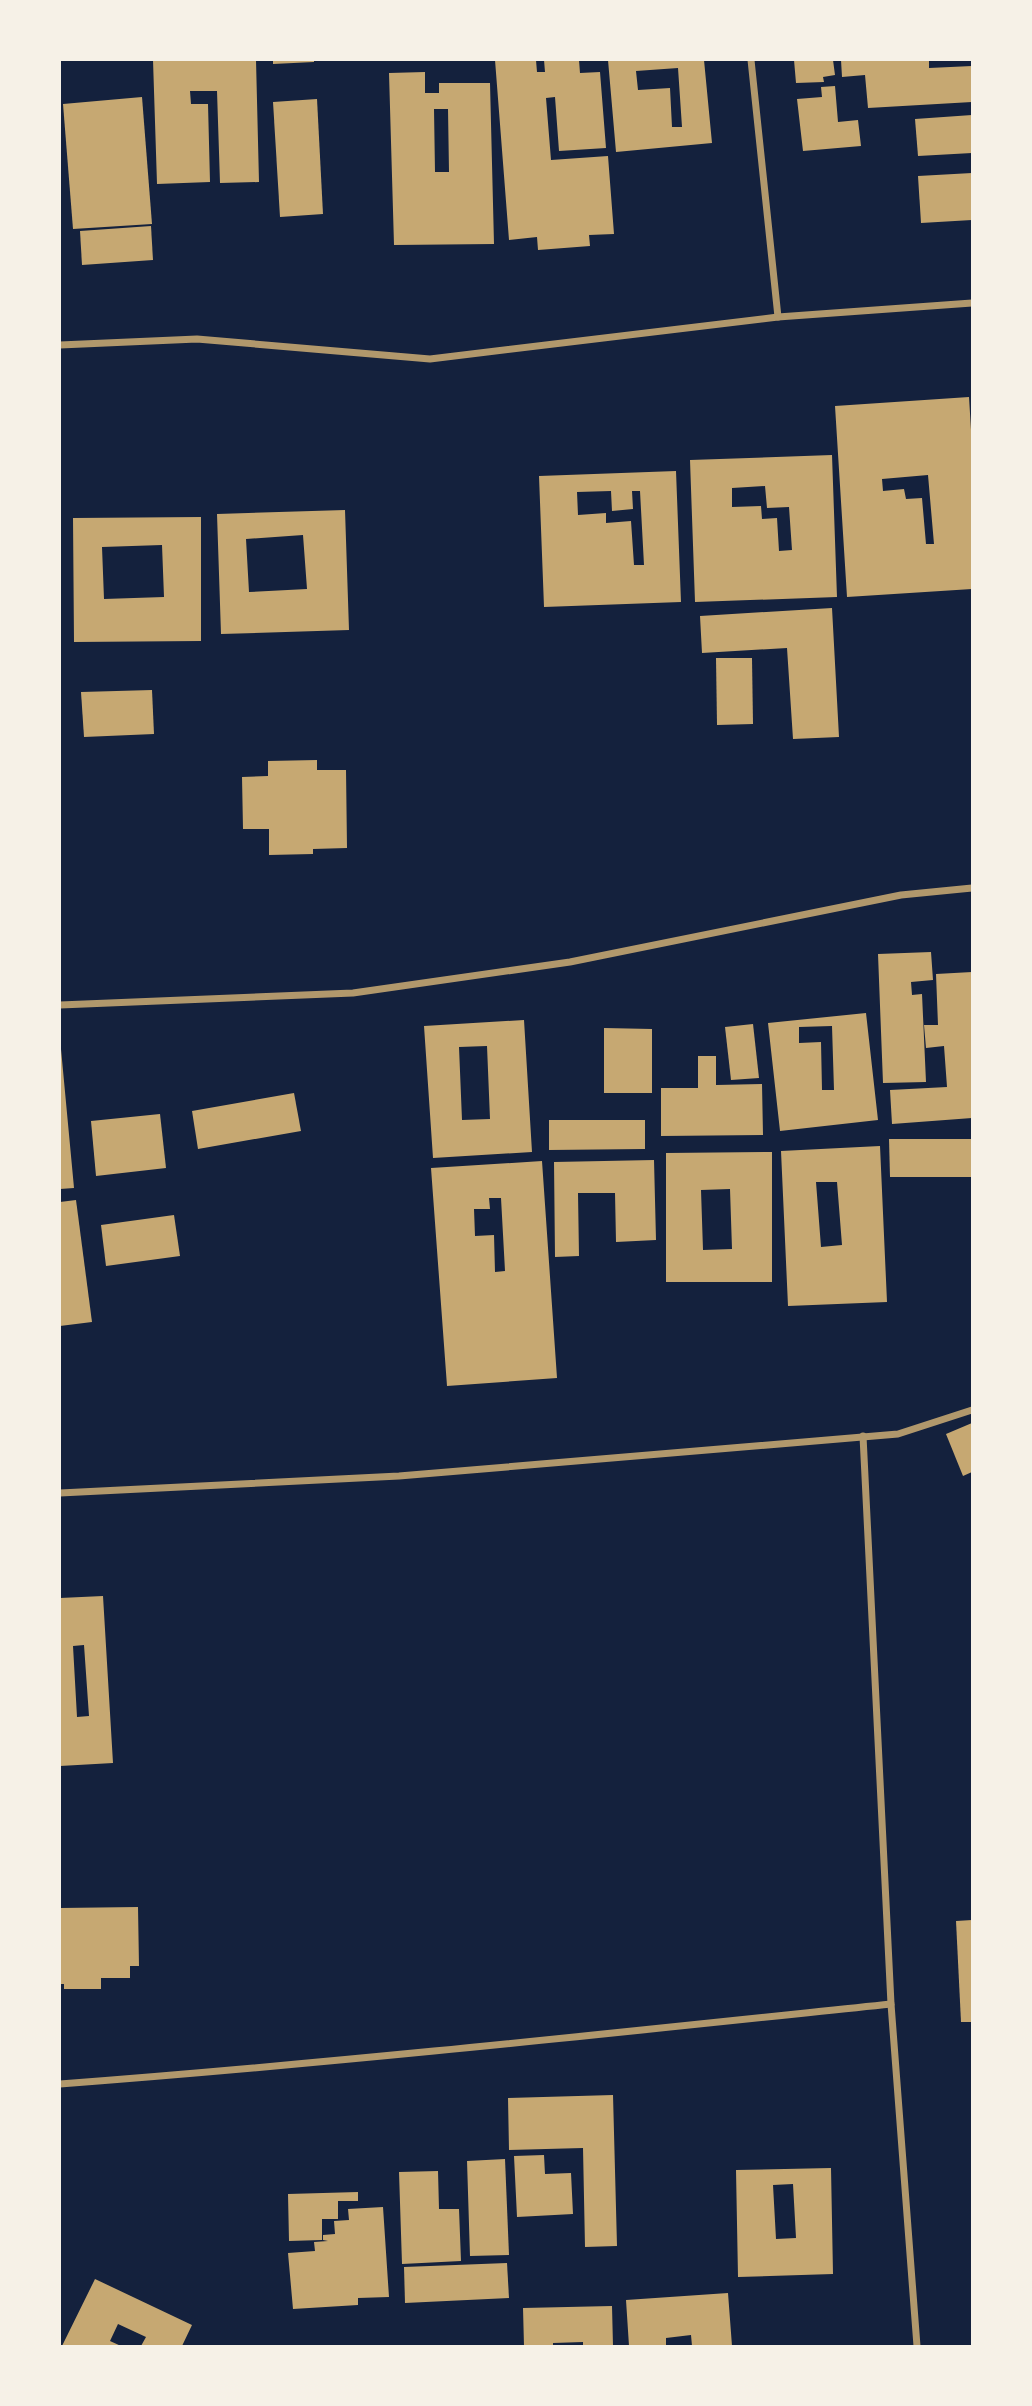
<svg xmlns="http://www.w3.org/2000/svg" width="1032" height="2406" viewBox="0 0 1032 2406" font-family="Commissioner,sans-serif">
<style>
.building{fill:#c6a872;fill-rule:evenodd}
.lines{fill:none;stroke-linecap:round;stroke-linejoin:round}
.minor{stroke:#b1986c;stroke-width:7}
</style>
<rect width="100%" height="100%" fill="#14213d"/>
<g class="building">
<polygon points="153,60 256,60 259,182 220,183 217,91 190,91 191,104 208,104 210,182 157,184"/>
<polygon points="273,60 314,60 314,62 273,64"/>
<polygon points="495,60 536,60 537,72 545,72 544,60 579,60 580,73 600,72 606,148 559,151 555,97 546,98 551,160 608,156 614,234 589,235 590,246 538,250 537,237 509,240"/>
<path d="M608,60H704L712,143L616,152ZM678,68L682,127H672L670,88L638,90L636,71Z"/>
<polygon points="794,60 833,60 835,75 823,77 824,82 796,83"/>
<polygon points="841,60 929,60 929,68 972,66 972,102 868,108 865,75 842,77"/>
<path d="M425,72V93H439V83H490L494,244L394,245L389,73ZM434,109H448L449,172H435Z"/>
<polygon points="835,86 838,122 858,120 861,146 803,151 797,99 822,97 821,87"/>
<polygon points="142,97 152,224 73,229 63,104"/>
<polygon points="317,99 323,214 280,217 273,102"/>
<polygon points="972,115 972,153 918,156 915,119"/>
<polygon points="972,173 972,220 921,223 918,176"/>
<polygon points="151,226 153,260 82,265 80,231"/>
<path d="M969,397L972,446V589L847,597L835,406ZM928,475L934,544H926L922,498L906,499L904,489L883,491L882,479Z"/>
<path d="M832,455L837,597L695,602L690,460ZM765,486L767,508L789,507L792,550L779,551L777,518L762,519L761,506L732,507V488Z"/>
<path d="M676,471L681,602L544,607L539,476ZM611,491L612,511L633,509L632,491H640L644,565H634L631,521L606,523V513L578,515L577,492Z"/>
<path d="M345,510L349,630L221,634L217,514ZM303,535L307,589L249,592L246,539Z"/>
<path d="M201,517V641L74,642L73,518ZM162,545L164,597L104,599L102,547Z"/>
<polygon points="832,608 839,737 793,739 787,648 702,653 700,616"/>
<polygon points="716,658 752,658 753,724 717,725"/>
<polygon points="152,690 154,734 84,737 81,692"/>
<polygon points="317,760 317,770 346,770 347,848 313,849 313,854 269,855 269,829 243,829 242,777 268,776 268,761"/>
<polygon points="931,952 933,980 911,982 912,995 922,994 926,1082 883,1083 878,954"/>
<polygon points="972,972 972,1118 892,1124 890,1090 947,1087 944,1046 926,1048 924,1025 938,1025 936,974"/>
<path d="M866,1013L878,1120L780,1131L768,1023ZM832,1026L834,1090H822L821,1042L799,1043V1027Z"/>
<path d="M524,1020L532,1152L433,1158L424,1026ZM487,1046L490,1119L462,1120L459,1047Z"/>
<polygon points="753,1024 759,1078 731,1080 725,1027"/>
<polygon points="604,1028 652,1029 652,1093 604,1093"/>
<polygon points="60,1049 61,1049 74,1188 60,1189"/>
<polygon points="698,1056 716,1056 716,1085 762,1084 763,1135 661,1136 661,1088 698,1088"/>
<polygon points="294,1093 301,1131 198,1149 192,1111"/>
<polygon points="160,1114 166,1168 96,1176 91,1121"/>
<polygon points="549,1120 645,1120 645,1149 549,1150"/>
<polygon points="889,1139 972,1139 972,1177 890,1177"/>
<path d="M880,1146L887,1302L788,1306L781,1151ZM816,1182H837L842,1245L821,1247Z"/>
<path d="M772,1152V1282H666V1153ZM730,1189L732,1249L703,1250L701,1190Z"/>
<polygon points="654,1160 656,1240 616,1242 615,1193 578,1193 579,1256 555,1257 554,1162"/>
<path d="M542,1161L557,1378L447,1386L431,1168ZM489,1198H501L505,1271L495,1272L494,1235L475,1236L474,1209H490Z"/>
<polygon points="76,1200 92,1322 60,1326 60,1202"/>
<polygon points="174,1215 180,1256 106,1266 101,1225"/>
<polygon points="972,1423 972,1472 963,1476 946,1434"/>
<path d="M103,1596L113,1763L60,1766V1644H61L60,1598ZM84,1645L89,1716L77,1717L73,1646Z"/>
<polygon points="138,1907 139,1966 130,1966 130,1978 101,1978 101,1989 64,1989 64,1984 60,1984 60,1908"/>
<polygon points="972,1920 972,2022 961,2022 956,1921"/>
<polygon points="613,2095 617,2246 585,2247 583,2148 509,2150 508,2098"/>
<polygon points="544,2155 545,2174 571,2173 573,2214 517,2217 514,2156"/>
<polygon points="505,2159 509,2255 470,2256 467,2161"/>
<path d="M831,2168L833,2274L738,2277L736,2170ZM793,2184L796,2238L776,2239L773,2185Z"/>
<polygon points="438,2171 439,2209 459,2209 461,2261 402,2264 399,2172"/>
<polygon points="358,2192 358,2201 338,2201 338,2219 322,2219 322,2240 289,2241 288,2194"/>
<polygon points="383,2207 389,2297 358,2298 358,2305 293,2309 288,2253 315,2251 314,2242 328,2241 323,2240 323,2235 335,2234 334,2221 349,2220 348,2209"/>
<polygon points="507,2263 509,2298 405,2303 404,2267"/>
<polygon points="95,2279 192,2325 182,2346 141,2346 146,2337 118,2324 110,2341 121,2346 62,2346"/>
<polygon points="728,2293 732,2346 692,2346 691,2335 666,2338 666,2346 629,2346 626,2300"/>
<polygon points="612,2306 613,2346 583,2346 583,2342 553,2343 553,2346 524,2346 523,2308"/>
</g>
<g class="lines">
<g class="minor">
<polyline points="751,60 778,317"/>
<polyline points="60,345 197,339 430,359 778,317 972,303"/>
<polyline points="60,1005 353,993 570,962 901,895 972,888"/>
<polyline points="863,1436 891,2004 917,2346"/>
<polyline points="60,1493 399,1476 898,1434 972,1410"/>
<path d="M60,2084C337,2063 614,2033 891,2004"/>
</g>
</g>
<rect width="1032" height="2406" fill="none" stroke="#f6f1e7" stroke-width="122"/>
</svg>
